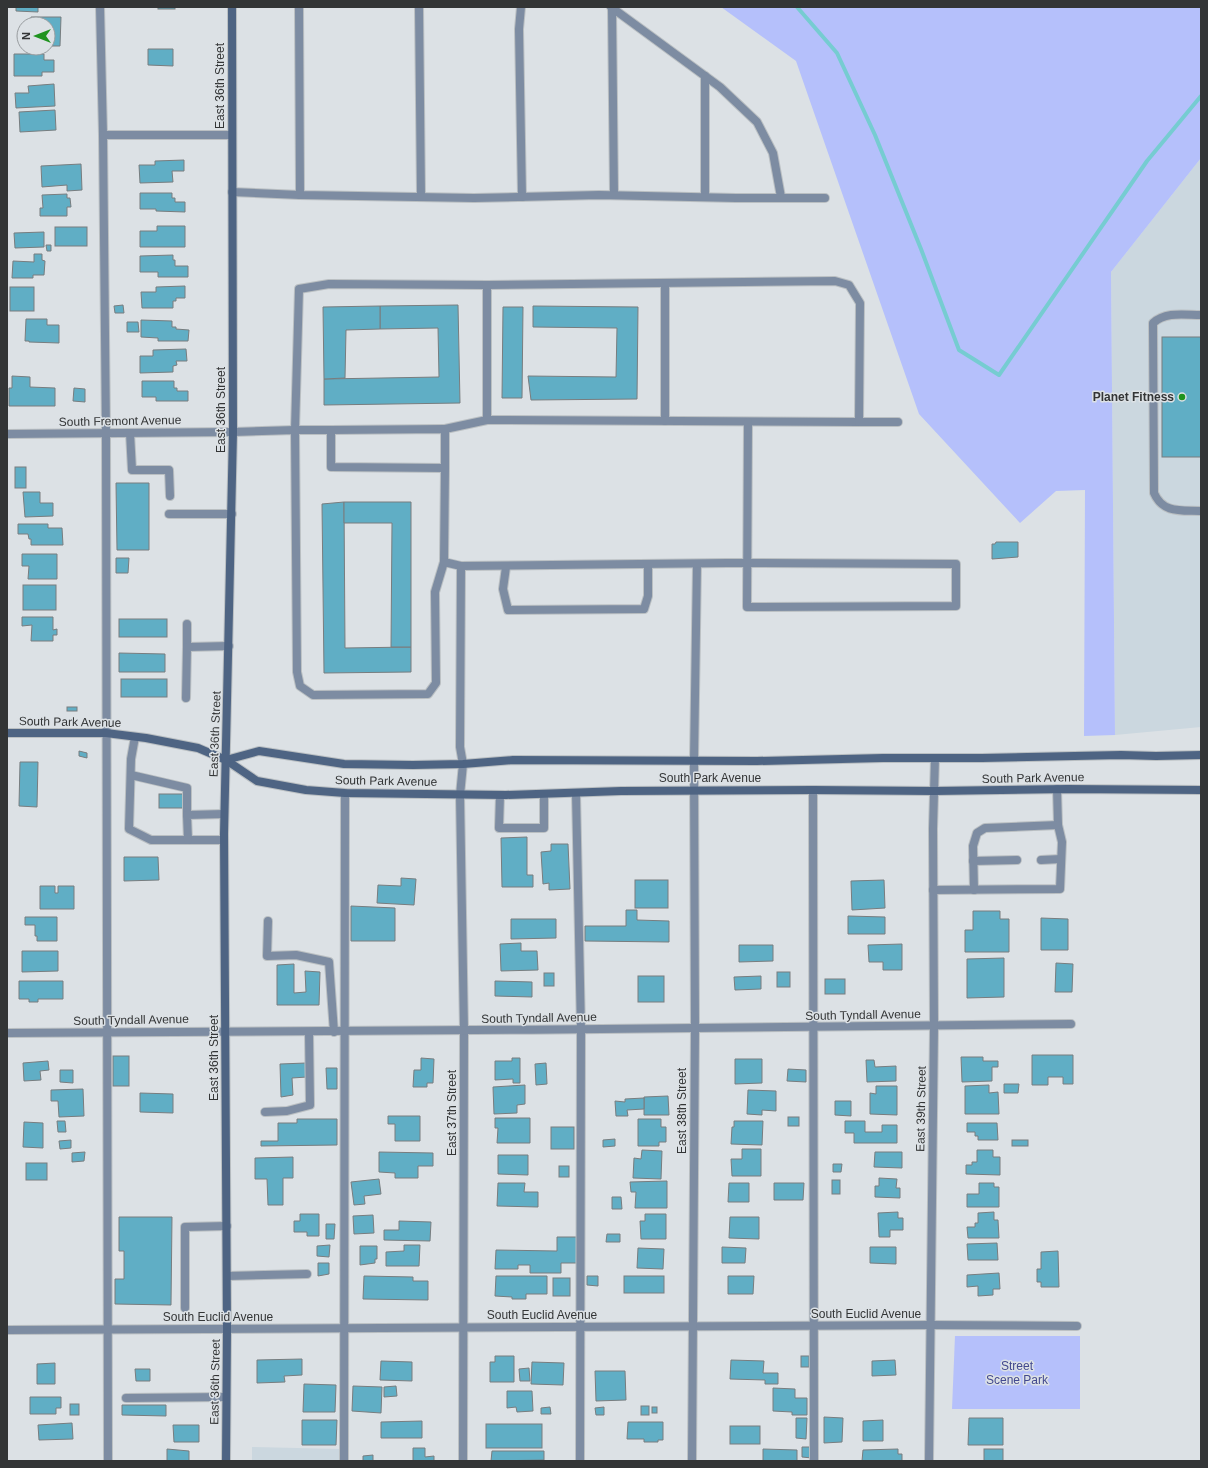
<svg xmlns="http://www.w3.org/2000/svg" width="1208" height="1468" viewBox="0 0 1208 1468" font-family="Arial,sans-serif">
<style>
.built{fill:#cbd7df}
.green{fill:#b5c0fb}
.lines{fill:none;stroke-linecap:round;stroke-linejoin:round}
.stream{stroke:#76ccd1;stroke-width:4}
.building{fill:#60aec5;stroke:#787d7f}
.service-casing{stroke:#babfc2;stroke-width:10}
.minor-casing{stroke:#babfc2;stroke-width:10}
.secondary-casing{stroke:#babfc2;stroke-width:10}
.service{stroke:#7d8ca2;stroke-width:8}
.minor{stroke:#7d8ca2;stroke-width:8}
.secondary{stroke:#4e6483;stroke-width:8}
.poi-dot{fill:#1f931f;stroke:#dce1e5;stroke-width:1.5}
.labels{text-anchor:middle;stroke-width:3;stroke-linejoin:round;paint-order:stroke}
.street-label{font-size:12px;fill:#333536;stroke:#dce1e5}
.poi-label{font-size:12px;font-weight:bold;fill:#333536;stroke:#dce1e5;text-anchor:end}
.park-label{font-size:12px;fill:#42498f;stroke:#dce1e5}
</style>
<rect width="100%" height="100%" fill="#dce1e5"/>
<g class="built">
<polygon points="1201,158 1201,727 1115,735 1111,272"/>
<polygon points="252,1447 340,1449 339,1461 252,1461"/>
</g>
<g class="green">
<polygon points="721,7 1201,7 1201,158 1111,272 1115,735 1084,736 1085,490 1056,491 1020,523 919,414 796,61"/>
<polygon points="955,1336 1080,1336 1080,1409 952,1409"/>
</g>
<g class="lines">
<polyline class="stream" points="797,7 837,53 875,135 921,249 959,350 999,375 1147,161 1201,96"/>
</g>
<g class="building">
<polygon points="16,7 38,7 38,12 16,11"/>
<rect x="158" y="7" width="17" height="2"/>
<polygon points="31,17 61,17 60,46 48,46 48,24 31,24"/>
<rect x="22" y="27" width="2" height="19"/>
<polygon points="148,49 173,49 173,66 148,65"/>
<polygon points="14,54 44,54 44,60 54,60 54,72 42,72 42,76 14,76"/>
<polygon points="54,84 55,106 16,108 15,93 29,93 28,86"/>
<polygon points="55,110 56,130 20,132 19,112"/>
<polygon points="184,160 184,171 172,171 173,182 140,183 139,165 155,165 155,161"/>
<polygon points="81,164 82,190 67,191 67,185 42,187 41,166"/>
<polygon points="140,193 172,193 172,198 175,198 175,202 185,202 185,212 156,211 156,209 140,209"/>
<polygon points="67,194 67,198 70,198 71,207 67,207 67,216 40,216 40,208 43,208 42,195"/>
<polygon points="157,226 185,226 185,247 140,247 140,231 157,231"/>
<rect x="55" y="227" width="32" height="19"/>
<polygon points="44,232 44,247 15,248 14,233"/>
<polygon points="46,245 51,245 51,251 47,251"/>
<polygon points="34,254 42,254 42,260 45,261 44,275 33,275 33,278 12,278 13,261 34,262"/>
<polygon points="173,255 173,260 175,260 175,266 188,266 188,277 158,277 158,272 140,272 140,256"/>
<polygon points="185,286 185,298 176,298 176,301 173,301 173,308 142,308 141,292 156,292 156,287"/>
<rect x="10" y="287" width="24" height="24"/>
<polygon points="123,305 124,313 115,313 114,306"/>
<polygon points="458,305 460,403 324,405 324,379 439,377 438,328 380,329 380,306"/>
<polygon points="380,306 380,329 346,330 345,378 324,379 323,307"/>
<polygon points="533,306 638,307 637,399 531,400 528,376 616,377 617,328 533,327"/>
<polygon points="503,307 523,307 522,398 502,398"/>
<polygon points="26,319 47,319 47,325 59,325 59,343 29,342 29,341 25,341"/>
<polygon points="141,320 172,321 172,327 176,327 176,329 189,330 188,341 158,341 158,338 141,337"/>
<polygon points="127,322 138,322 139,332 127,332"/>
<rect x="1162" y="337" width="39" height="120"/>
<polygon points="186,349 187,361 176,361 177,365 173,366 173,372 140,373 140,356 153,356 153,350"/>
<polygon points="12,376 30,377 30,387 55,388 55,406 9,406 9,388 12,388"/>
<polygon points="142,381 174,381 174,388 177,388 177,391 188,391 188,401 156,401 156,397 142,397"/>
<polygon points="74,388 85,389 85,402 73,401"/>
<rect x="15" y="467" width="11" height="21"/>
<polygon points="116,483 149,483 149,550 117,550"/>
<polygon points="23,492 40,492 40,503 53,503 53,516 25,517"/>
<polygon points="344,502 345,648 411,647 411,672 324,673 322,504"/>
<polygon points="344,502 411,502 411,647 391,647 392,523 344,523"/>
<polygon points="18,524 48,524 48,528 62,528 63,545 31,545 31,539 29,539 28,534 18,534"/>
<polygon points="996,542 1018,542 1018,557 992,559 992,544 995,544"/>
<polygon points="22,554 57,554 57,579 28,579 29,566 22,566"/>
<polygon points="116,558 129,558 128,573 116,573"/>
<rect x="23" y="585" width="33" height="25"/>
<polygon points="22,617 53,617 53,630 57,629 57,635 53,635 53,641 31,641 32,625 22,626"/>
<rect x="119" y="619" width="48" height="18"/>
<polygon points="119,653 165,654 165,672 119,672"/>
<rect x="121" y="679" width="46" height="18"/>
<rect x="67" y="707" width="10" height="4"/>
<polygon points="79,751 87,753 87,758 79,756"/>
<polygon points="20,762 38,762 37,807 19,806"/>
<rect x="159" y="794" width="25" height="14"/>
<polygon points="527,837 527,875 533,875 533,887 502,887 501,838"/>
<polygon points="551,844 568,844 570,889 549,890 549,883 543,884 541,852 551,851"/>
<polygon points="124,857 158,857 159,880 124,881"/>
<polygon points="401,878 416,879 414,905 377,903 378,885 401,886"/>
<rect x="635" y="880" width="33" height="28"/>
<polygon points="884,880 885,908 852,910 851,881"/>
<polygon points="40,886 55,886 55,893 58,893 58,886 74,886 74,909 40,909"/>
<polygon points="351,906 395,908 395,941 351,941"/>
<polygon points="626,910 637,910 637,920 669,921 669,942 585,941 585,926 626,926"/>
<polygon points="973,911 1000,911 1000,919 1009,919 1009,952 965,952 965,930 973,930"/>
<polygon points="848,916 885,917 885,934 848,934"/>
<polygon points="25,917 57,917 57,941 37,941 37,936 35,936 35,925 25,925"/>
<polygon points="1041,918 1068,919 1068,950 1041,950"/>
<polygon points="511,919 556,919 556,938 511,939"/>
<polygon points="521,943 521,951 537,951 538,970 501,971 500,944"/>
<polygon points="902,944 902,970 883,970 883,962 869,962 868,945"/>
<polygon points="739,945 773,945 773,961 739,962"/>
<polygon points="22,951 58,951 58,971 22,972"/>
<polygon points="1004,958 1004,997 967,998 967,959"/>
<polygon points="1056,963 1073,964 1072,992 1055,992"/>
<polygon points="294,964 294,993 306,992 305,971 320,972 319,1005 277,1005 277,965"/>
<rect x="777" y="972" width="13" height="15"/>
<rect x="544" y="973" width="10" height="13"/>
<rect x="638" y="976" width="26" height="26"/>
<polygon points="761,976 761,989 735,990 734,977"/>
<rect x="825" y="979" width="20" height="15"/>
<polygon points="19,981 63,981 63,999 38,999 38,1002 29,1002 29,999 19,999"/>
<polygon points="495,981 532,982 532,997 495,996"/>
<polygon points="1032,1055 1073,1055 1073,1084 1063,1084 1063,1077 1048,1077 1048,1085 1032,1085"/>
<rect x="113" y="1056" width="16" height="30"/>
<polygon points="961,1057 983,1057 983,1061 998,1061 998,1067 992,1067 992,1081 962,1082"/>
<polygon points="421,1058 434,1059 433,1083 427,1083 427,1087 413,1087 414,1070 421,1070"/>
<polygon points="512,1058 520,1058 520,1083 513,1083 513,1079 495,1080 495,1061 512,1061"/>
<polygon points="735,1059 762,1059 762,1083 735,1084"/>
<polygon points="866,1060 874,1060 875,1067 896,1066 896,1081 867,1082"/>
<polygon points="48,1061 49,1070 40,1071 41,1080 24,1081 23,1063"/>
<polygon points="306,1063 307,1077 292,1078 293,1095 281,1097 280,1064"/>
<polygon points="546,1063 547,1084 536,1085 535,1064"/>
<polygon points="326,1068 337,1068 337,1089 327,1089"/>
<polygon points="788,1069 806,1070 806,1082 787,1081"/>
<polygon points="60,1070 73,1070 73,1083 60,1082"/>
<polygon points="1004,1084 1019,1084 1018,1093 1004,1093"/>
<polygon points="525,1085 525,1104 517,1105 517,1113 494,1114 493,1087"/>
<polygon points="989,1085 989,1093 998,1092 999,1114 965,1114 965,1086"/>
<polygon points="876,1086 897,1086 897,1115 870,1114 870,1093 876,1094"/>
<polygon points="83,1089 84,1116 59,1117 58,1101 51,1101 51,1090"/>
<polygon points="748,1090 776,1091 776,1111 762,1110 762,1115 747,1114"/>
<polygon points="140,1093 173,1094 173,1113 140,1112"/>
<polygon points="668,1096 669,1115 644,1115 644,1097"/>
<polygon points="644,1098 644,1109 627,1110 628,1116 616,1116 615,1101 625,1102 625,1099"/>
<polygon points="835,1101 851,1101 851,1116 835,1115"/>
<polygon points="388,1116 420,1116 420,1141 395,1141 395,1124 388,1124"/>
<rect x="788" y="1117" width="11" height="9"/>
<polygon points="495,1118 530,1118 530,1143 497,1143 498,1128 495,1128"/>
<polygon points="297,1119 337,1119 337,1145 261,1146 261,1141 278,1141 278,1123 297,1123"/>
<polygon points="638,1119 661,1119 661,1127 666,1127 666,1142 659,1142 659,1146 638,1146"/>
<polygon points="57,1121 65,1121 66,1132 58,1132"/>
<polygon points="734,1121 763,1121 762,1145 731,1144 732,1127 734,1127"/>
<polygon points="845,1121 865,1121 865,1132 882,1132 882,1125 897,1125 897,1143 854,1143 854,1133 845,1133"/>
<polygon points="24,1122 43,1123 43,1148 23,1147"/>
<polygon points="967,1123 997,1123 998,1140 978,1140 978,1136 975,1136 975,1132 967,1132"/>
<rect x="551" y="1127" width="23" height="22"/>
<polygon points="615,1139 615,1146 603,1147 603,1140"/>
<polygon points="71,1140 71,1148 60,1149 59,1141"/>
<rect x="1012" y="1140" width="16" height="6"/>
<polygon points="742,1149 761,1149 761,1176 732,1176 731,1159 742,1159"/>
<polygon points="642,1150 662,1151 661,1179 633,1178 634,1158 641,1159"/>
<polygon points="977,1150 993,1150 993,1157 1000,1157 1000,1175 966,1174 966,1165 972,1165 972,1162 977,1162"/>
<polygon points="85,1152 84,1161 72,1162 72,1153"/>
<polygon points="379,1152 433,1153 433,1166 418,1166 418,1178 395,1178 395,1173 379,1172"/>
<polygon points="875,1152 902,1152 902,1168 874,1167"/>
<polygon points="498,1155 528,1155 528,1175 498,1174"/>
<polygon points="293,1157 293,1178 283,1178 283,1205 268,1205 267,1179 255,1179 255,1158"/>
<rect x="26" y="1163" width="21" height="17"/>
<polygon points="833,1164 842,1164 841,1172 833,1172"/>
<rect x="559" y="1166" width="10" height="11"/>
<polygon points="879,1178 897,1179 896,1188 900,1188 900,1198 875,1197 875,1186 879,1186"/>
<polygon points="379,1179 381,1194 364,1196 365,1204 354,1205 351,1182"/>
<rect x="832" y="1180" width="8" height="14"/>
<polygon points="667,1181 667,1208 635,1208 636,1192 631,1192 630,1182"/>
<polygon points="498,1183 525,1183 524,1192 538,1192 538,1207 497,1206"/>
<polygon points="729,1183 749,1183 749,1202 728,1202"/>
<polygon points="774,1183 804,1183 803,1200 774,1200"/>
<polygon points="979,1183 994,1183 994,1187 999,1187 999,1207 967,1207 967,1194 979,1194"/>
<polygon points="612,1197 621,1197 622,1209 612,1209"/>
<polygon points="898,1212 898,1218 903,1218 903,1230 890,1230 890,1237 879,1237 878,1213"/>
<polygon points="994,1212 994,1220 998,1220 999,1238 968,1238 967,1227 975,1227 975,1223 978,1223 978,1213"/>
<polygon points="300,1214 319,1214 319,1236 307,1236 307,1232 294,1232 294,1221 300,1221"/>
<polygon points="645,1214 666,1214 666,1239 641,1239 640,1221 645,1221"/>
<polygon points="373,1215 374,1233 354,1234 353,1216"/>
<polygon points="119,1217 172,1217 171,1305 115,1304 115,1279 124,1279 124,1251 119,1251"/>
<polygon points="730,1217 759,1217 759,1239 729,1238"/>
<polygon points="399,1221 431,1222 430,1241 384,1240 384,1230 399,1230"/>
<polygon points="326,1224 335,1224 334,1239 326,1239"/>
<polygon points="607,1234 620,1234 620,1242 606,1242"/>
<polygon points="557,1237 578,1237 577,1263 561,1263 561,1273 530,1273 530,1265 518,1265 518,1269 495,1269 496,1250 557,1251"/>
<polygon points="997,1243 998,1260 968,1260 967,1244"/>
<polygon points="330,1245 329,1257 317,1256 317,1246"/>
<polygon points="404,1245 420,1245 419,1266 386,1266 386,1252 404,1251"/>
<polygon points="360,1246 377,1246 377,1259 375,1259 375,1263 360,1265"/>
<polygon points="722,1247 746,1248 745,1263 722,1263"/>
<polygon points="870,1247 896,1247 896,1264 870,1263"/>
<polygon points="638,1248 664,1249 663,1269 637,1268"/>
<polygon points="1058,1251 1059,1287 1041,1287 1041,1282 1037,1282 1037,1269 1041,1269 1041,1252"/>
<polygon points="318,1263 329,1263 329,1274 318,1276"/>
<polygon points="999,1273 1000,1289 993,1289 993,1295 978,1296 978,1286 967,1287 967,1275"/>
<polygon points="364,1276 413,1277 413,1281 428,1281 428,1300 363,1299"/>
<polygon points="496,1276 547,1276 547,1294 526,1294 526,1299 512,1299 512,1297 495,1296"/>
<polygon points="587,1276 598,1276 598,1286 587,1285"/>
<rect x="624" y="1276" width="40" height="17"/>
<polygon points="728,1276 754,1276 753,1294 728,1294"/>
<rect x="553" y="1278" width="17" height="18"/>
<polygon points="495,1356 514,1356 514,1382 490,1382 490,1362 495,1362"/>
<rect x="801" y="1356" width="8" height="11"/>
<polygon points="302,1359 302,1375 284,1376 285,1382 257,1383 257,1360"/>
<polygon points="731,1360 764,1361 763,1373 778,1373 778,1384 765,1384 765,1380 730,1379"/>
<polygon points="895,1360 896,1375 872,1376 872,1361"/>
<polygon points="381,1361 412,1362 412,1381 380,1380"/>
<polygon points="532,1362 564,1363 563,1385 531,1384"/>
<polygon points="55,1363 55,1384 37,1384 37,1364"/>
<polygon points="529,1368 530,1381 520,1381 519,1369"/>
<polygon points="135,1369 150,1369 150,1381 136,1381"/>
<polygon points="595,1371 625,1371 626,1400 596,1401"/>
<polygon points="304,1384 336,1385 335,1412 303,1412"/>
<polygon points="353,1386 382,1387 381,1413 352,1411"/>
<polygon points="396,1386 397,1396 384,1397 384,1387"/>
<polygon points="773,1388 795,1389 795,1398 807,1398 807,1415 792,1415 792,1412 773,1411"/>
<polygon points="507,1391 532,1391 533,1411 517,1412 516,1407 507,1408"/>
<polygon points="30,1397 61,1397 61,1408 56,1408 56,1414 30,1414"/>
<rect x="70" y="1404" width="9" height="11"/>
<polygon points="122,1405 166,1405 166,1416 122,1415"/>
<rect x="641" y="1406" width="8" height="9"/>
<polygon points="550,1407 551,1414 541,1414 541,1408"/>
<polygon points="604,1407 604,1415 596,1415 595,1408"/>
<rect x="652" y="1407" width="5" height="6"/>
<polygon points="824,1417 843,1418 842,1442 824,1443"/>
<polygon points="796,1418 807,1418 806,1439 796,1438"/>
<polygon points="969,1418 1003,1418 1003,1445 968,1445"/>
<polygon points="302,1420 337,1420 336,1445 302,1445"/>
<polygon points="883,1420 883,1441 863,1441 863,1421"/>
<polygon points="422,1421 422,1438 381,1438 381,1422"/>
<polygon points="628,1422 663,1422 663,1440 658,1440 658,1442 644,1442 644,1439 627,1439"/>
<polygon points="72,1423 73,1439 39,1440 38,1425"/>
<rect x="486" y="1424" width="56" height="24"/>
<polygon points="173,1425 199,1425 199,1442 174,1442"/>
<rect x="730" y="1426" width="30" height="18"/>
<polygon points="802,1447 812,1447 812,1458 802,1457"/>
<polygon points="413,1448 425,1448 425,1457 434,1456 434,1461 413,1461"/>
<polygon points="167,1449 189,1451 189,1461 167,1461"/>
<polygon points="763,1449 797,1450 797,1461 763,1461"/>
<polygon points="898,1449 898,1454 902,1454 902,1461 862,1461 863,1450"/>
<rect x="984" y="1449" width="19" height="12"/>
<polygon points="492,1451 544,1451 544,1460 491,1461"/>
<polygon points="373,1455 373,1461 363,1461 363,1456"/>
</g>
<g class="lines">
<g class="service-casing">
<g id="service">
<polyline points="100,7 103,135 106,433 108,1461"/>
<polyline points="299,7 300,195"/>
<polyline points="419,7 421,197"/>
<polyline points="521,7 519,29 522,197"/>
<polyline points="611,7 720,87 757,122 773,153 781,197"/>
<polyline points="612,8 614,195"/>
<polyline points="705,76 705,197"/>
<polyline points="232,192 300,195 474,198 599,195 736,198 825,198"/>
<polyline points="665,283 665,421"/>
<polyline points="487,285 487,420"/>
<path d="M1201,315C1185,315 1166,311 1153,323L1154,493C1163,514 1182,510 1201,511"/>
<polyline points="445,429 487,420 859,422"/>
<polyline points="331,430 295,430 299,289 329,284 487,285 835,281 849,285 860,303 859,422 898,422"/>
<polyline points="233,432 295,430 297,672 300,686 313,695 428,694 436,683 435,592 444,562 445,468 331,467 331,430 445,429 445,468"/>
<polyline points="130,433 132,470 169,470 170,496"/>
<polyline points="169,514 232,514"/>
<polyline points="444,562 461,566"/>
<polyline points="506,567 503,589 508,610 644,609 648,596 648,564"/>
<polyline points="187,624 187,647"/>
<polyline points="186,698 187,647 229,646"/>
<polyline points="135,737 131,759 129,829 151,840 224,840"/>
<polyline points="694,761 697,564"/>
<polyline points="463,764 460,747 461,566 727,563 748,563 956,564 956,606 747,607 748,422"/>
<polyline points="131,775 187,788 187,815"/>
<polyline points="813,790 814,1461"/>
<polyline points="576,793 581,1030 580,1461"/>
<polyline points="500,795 499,828 544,828 544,794"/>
<polyline points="188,840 187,815 224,814"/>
<polyline points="1041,860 1061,859"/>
<polyline points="973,861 1017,860"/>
<polyline points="933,890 1060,889 1062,842 1058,825 1057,789"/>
<polyline points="974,890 973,846 977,833 985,828 1058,825"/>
<polyline points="268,921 267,956 296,955 329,962 334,1032"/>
<polyline points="265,1112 287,1111 310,1105 309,1032"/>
<polyline points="227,1276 307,1274"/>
<polyline points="185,1308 185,1227 227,1226"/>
<polyline points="126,1398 226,1397"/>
<polyline points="344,1461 345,793"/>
</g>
</g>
<g class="minor-casing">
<g id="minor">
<polyline points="103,135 232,135"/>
<polyline points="7,434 233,432"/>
<polyline points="463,764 460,795 464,1031 463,1461"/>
<path d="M7,1033C362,1032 716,1028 1071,1024"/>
<polyline points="7,1330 930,1325 1077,1326"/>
<polyline points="692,1461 695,1029 694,761"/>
<polyline points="929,1461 934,1026 933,829 935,758"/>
</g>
</g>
<g class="secondary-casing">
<g id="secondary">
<polyline points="7,733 106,733 146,738 198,748 226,760 257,781 306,790 345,793 506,795 621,791 813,790 934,791 1067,789 1201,790"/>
<polyline points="226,760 259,751 344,764 413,765 463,764 513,760 757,761 883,758 982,758 1121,755 1156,756 1201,755"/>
<polyline points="226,1461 227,1330 224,834 233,432 232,7"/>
</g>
</g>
<use href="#service" class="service"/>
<use href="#minor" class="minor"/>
<use href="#secondary" class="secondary"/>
</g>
<circle class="poi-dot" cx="1182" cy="397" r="4"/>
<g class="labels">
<g class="street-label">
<text transform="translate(220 86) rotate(-90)" y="4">East 36th Street</text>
<text transform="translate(221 410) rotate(-90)" y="4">East 36th Street</text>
<text transform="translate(120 421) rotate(-1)" y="4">South Fremont Avenue</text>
<text transform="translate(70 722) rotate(1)" y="4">South Park Avenue</text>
<text transform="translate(215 734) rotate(-88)" y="4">East 36th Street</text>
<text x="710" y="782">South Park Avenue</text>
<text transform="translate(1033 778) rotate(-1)" y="4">South Park Avenue</text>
<text transform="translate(386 781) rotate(1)" y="4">South Park Avenue</text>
<text transform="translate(863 1015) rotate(-1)" y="4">South Tyndall Avenue</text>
<text transform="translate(539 1018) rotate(-1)" y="4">South Tyndall Avenue</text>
<text transform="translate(131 1020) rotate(-1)" y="4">South Tyndall Avenue</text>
<text transform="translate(214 1058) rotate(-90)" y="4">East 36th Street</text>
<text transform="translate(921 1109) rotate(-89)" y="4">East 39th Street</text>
<text transform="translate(682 1111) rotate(-90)" y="4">East 38th Street</text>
<text transform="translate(452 1113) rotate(-90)" y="4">East 37th Street</text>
<text x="866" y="1318">South Euclid Avenue</text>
<text x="542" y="1319">South Euclid Avenue</text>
<text x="218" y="1321">South Euclid Avenue</text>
<text transform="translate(215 1382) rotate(-89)" y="4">East 36th Street</text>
</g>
<g class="poi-label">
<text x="1174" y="401">Planet Fitness</text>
</g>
<g class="park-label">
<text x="1017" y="1370">Street<tspan x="1017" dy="14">Scene Park</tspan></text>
</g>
</g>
<rect width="1208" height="1468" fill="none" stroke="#333536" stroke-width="16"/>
<g transform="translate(36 36) rotate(270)"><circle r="19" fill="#dce1e5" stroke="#989c9f"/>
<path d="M0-3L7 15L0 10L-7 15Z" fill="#1f931f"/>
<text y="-6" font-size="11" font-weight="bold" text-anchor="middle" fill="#333536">N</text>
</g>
</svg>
